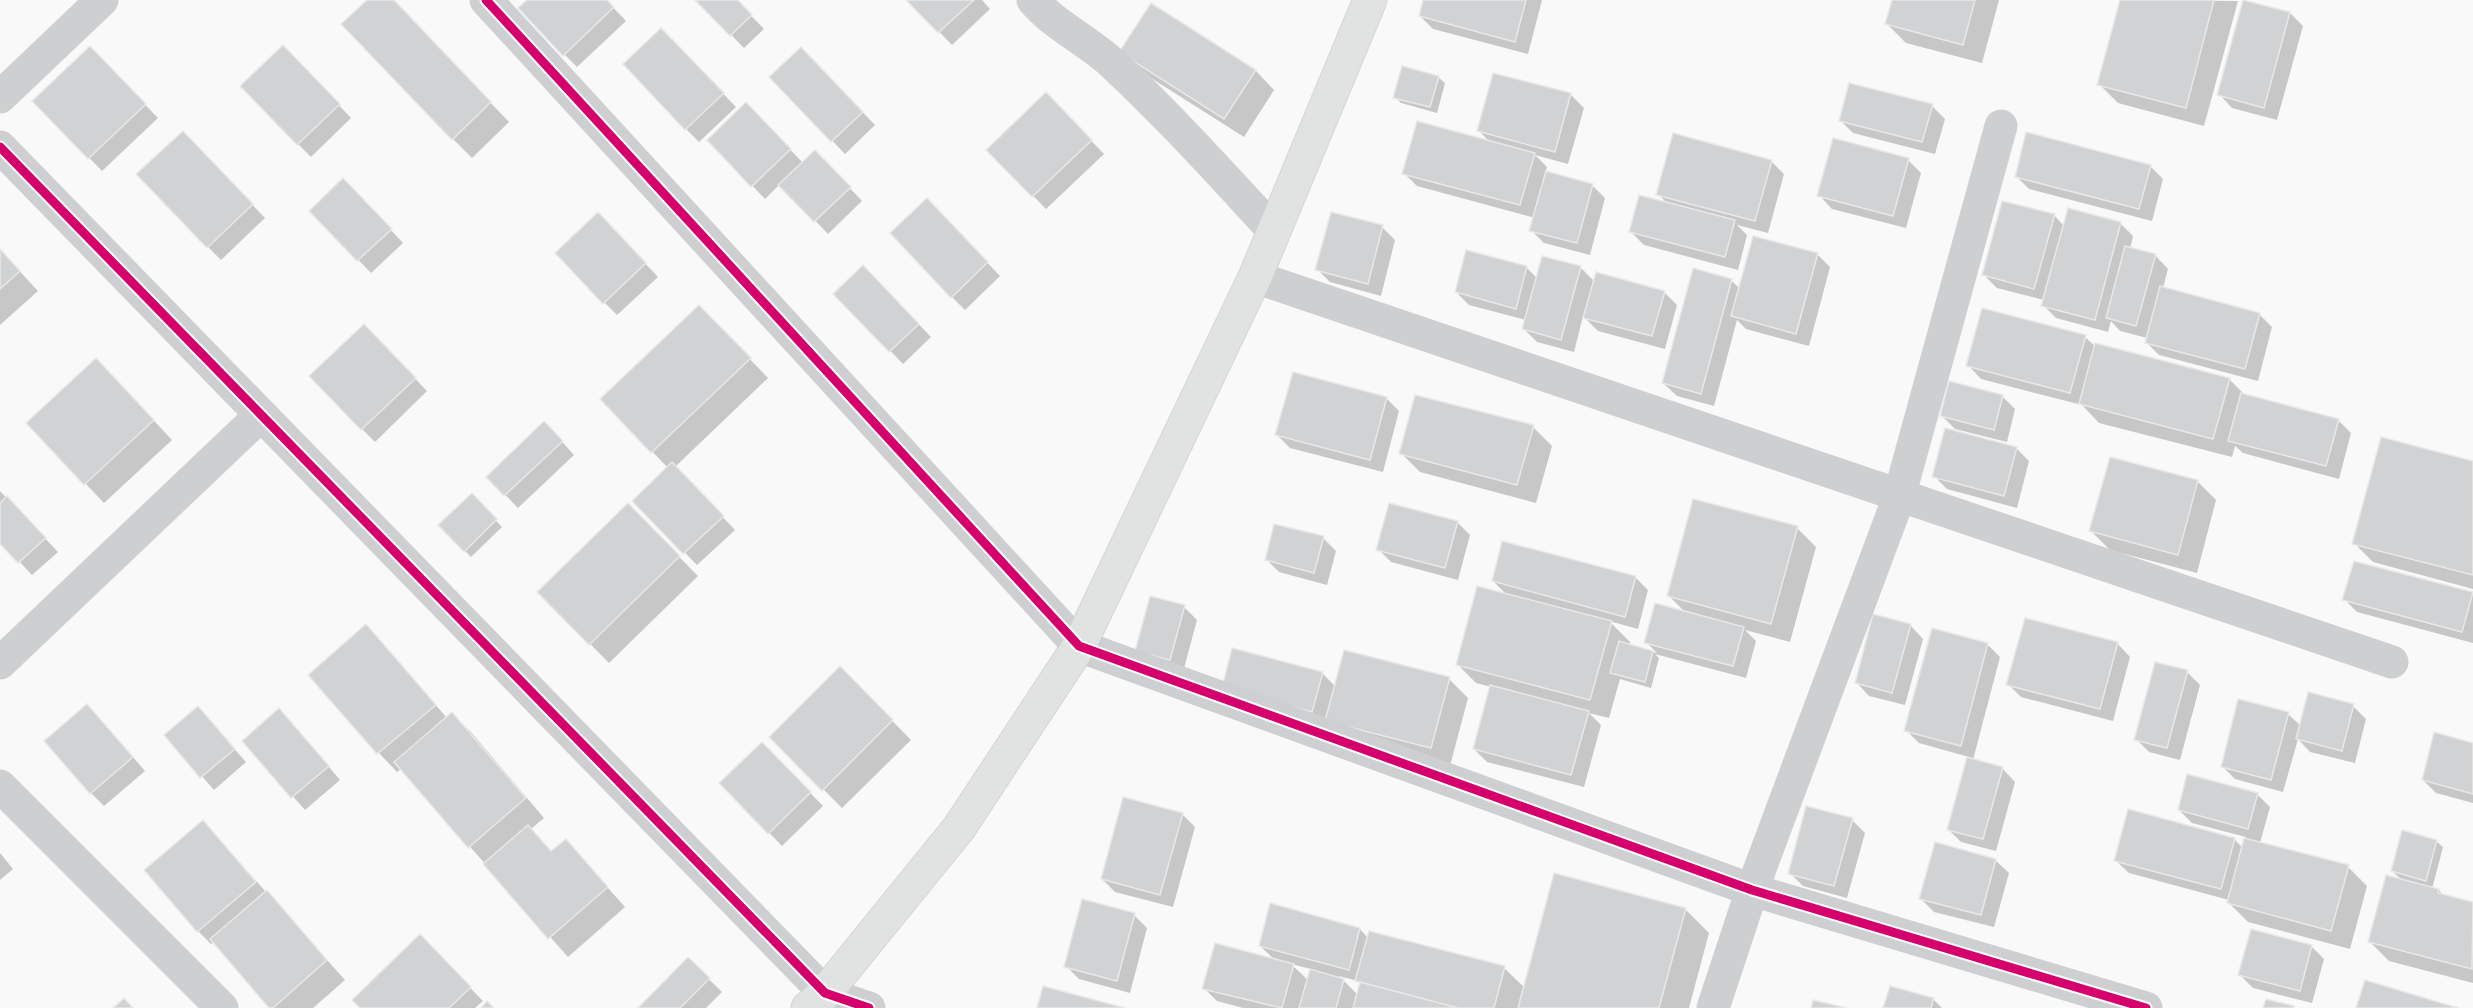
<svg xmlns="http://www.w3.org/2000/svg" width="2473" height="1008" viewBox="0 0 2473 1008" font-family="Mulish,sans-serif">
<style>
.shadow{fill:#0003;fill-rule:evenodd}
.building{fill:#d0d2d3;stroke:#e8e8e8;stroke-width:1.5}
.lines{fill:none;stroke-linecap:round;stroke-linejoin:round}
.secondary-casing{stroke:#d5d6d7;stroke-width:35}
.street{stroke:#cecfd0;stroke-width:33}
.secondary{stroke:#e1e2e2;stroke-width:33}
.cycleway-casing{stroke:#fff;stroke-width:13}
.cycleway{stroke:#d6006c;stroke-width:9}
</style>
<rect width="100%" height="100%" fill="#f9f9f9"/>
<g class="shadow">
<polygon points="369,0 392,0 509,122 472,158 453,139"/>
<polygon points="529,0 606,0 626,21 577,67 564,54"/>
<polygon points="697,0 736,0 764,29 744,48"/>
<polygon points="908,0 982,0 990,9 952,45"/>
<polygon points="1425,0 1542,0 1528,54 1433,29 1420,16"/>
<polygon points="1894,0 1999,0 1982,63 1906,43 1887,24"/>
<polygon points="2121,0 2238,1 2204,126 2118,103 2099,84"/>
<polygon points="2290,13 2303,26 2277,120 2232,108 2219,94"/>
<polygon points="661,30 736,107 699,142 686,129"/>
<polygon points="90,48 158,118 102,171 34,101"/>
<polygon points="1121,52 1256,71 1274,90 1244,137 1140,71"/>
<polygon points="296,60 351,118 311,157 298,144"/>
<polygon points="814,62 875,125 845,154 771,77"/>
<polygon points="1494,74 1571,95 1584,108 1568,164 1535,155 1547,167 1545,173 1592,185 1605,198 1590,255 1544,243 1531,230 1535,218 1417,186 1404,173 1490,142 1479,131"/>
<polygon points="1438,77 1445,83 1437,113 1401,103 1395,97"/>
<polygon points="1932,106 1945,119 1935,154 1853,133 1840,120"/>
<polygon points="1059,107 1104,154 1046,209 988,150"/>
<polygon points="759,117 803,163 828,165 862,201 828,234 780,184 765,199 709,140"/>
<polygon points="196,146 265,218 221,260 208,247"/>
<polygon points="1908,160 1921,173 1906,228 1832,209 1819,195"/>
<polygon points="1771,161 1784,174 1768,233 1737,225 1747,235 1738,270 1644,245 1631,232 1668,204 1658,194"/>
<polygon points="2150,166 2163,179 2152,221 2029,189 2016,176"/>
<polygon points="356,193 403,243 371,273 311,211"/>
<polygon points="940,213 1000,276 965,310 952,297"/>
<polygon points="2054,215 2064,226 2120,223 2133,236 2130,249 2155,255 2168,269 2163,288 2259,314 2272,327 2258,381 2159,355 2146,342 2147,338 2120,331 2111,321 2108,332 2056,318 2043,305 2044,300 1997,288 1984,275"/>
<polygon points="611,227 658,277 617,315 604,302"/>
<polygon points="1382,227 1395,240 1381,296 1330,282 1317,269"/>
<polygon points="0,250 38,291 0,325"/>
<polygon points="1467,252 1527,268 1538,279 1580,267 1595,282 1664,292 1677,305 1665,349 1598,331 1583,316 1574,352 1537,342 1524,329 1526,320 1469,305 1456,292"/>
<polygon points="1817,254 1830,267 1809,346 1746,329 1737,320 1714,406 1677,396 1663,383 1731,280 1740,289"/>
<polygon points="876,280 931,337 903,364 835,294"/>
<polygon points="718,326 768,378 675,467 735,530 697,565 634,501 668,468 602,399"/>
<polygon points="2085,337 2096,347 2229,379 2246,396 2338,420 2351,433 2339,479 2243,453 2235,446 2232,457 2099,423 2082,405 1981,379 1968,365"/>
<polygon points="377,339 427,391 375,442 362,429"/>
<polygon points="115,379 172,440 104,503 28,423"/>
<polygon points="2002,396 2015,409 2007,442 1955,429 1941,415"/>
<polygon points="1386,398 1399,411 1383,472 1290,448 1277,435"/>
<polygon points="1533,427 1552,446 1536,503 1420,472 1401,453"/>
<polygon points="557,436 574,455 518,508 488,477"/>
<polygon points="2016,448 2029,461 2017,508 1947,489 1934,476"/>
<polygon points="2473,463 2473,589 2373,562 2354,543"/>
<polygon points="2197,481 2216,500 2197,573 2110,550 2091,531"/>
<polygon points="0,491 58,552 32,575 0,541"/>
<polygon points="472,495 502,527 471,557 440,525"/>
<polygon points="628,505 698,576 609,663 539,592"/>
<polygon points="1457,522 1470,535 1458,580 1391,562 1378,549"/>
<polygon points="1797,528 1816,547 1790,642 1745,630 1756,641 1746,678 1655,654 1659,658 1651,688 1620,679 1609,718 1589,713 1601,725 1584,787 1487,762 1474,749 1491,687 1476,683 1457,664 1508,596 1493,581 1635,577 1648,590 1638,629 1609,621 1630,642 1629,646 1657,653 1646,642 1686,613 1669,596"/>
<polygon points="1323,538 1336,551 1327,585 1279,572 1266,559"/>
<polygon points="2473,593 2473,643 2357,612 2344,599"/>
<polygon points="1184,607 1197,620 1183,672 1137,650"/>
<polygon points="1910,625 1923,639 1905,705 1869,696 1856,682"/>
<polygon points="366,626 447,718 452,714 471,732 544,818 531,829 553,852 566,841 625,907 568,957 401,769 397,772 379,753 310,675"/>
<polygon points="2117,643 2130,657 2113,721 2021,697 2008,684"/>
<polygon points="1987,644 2000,657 1973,760 2002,768 2015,782 1996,851 1961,842 1948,829 1969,757 1919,743 1906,730"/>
<polygon points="840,668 911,740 842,808 771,737"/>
<polygon points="2187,672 2200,685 2180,760 2149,752 2136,739"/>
<polygon points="1322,673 1336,687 1449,679 1468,698 1450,766 1223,688"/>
<polygon points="2353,706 2366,719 2355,763 2310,752 2298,739 2283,792 2235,779 2222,766 2288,714 2301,726"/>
<polygon points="198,708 246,762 214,790 166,735"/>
<polygon points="100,719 145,771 104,806 91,793"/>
<polygon points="292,723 340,780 305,810 244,741"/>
<polygon points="762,744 823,806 782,846 721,783"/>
<polygon points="2473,744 2473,803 2436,793 2423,780"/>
<polygon points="2257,794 2270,807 2260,843 2348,867 2367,886 2350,949 2248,922 2229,903 2229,900 2129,873 2115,860 2234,839 2243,848 2246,837 2192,823 2179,810"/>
<polygon points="1182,814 1195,827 1173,907 1115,892 1102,879"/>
<polygon points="1852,820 1865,833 1847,898 1803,886 1790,873"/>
<polygon points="215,835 345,980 313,1008 271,1008 214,942 211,944 198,931 147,870"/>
<polygon points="2436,841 2443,847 2432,889 2439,890 2444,896 2473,903 2473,983 2389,961 2370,942 2403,881 2392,871"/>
<polygon points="0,853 13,869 0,880"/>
<polygon points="1995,860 2009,873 1994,927 1934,912 1921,899"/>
<path d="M1685,909L1709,933L1689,1008H1243L1217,1001L1204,988L1275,960L1260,946L1360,929L1368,938L1504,968L1525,988ZM1291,964L1311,969L1308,980ZM1339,976L1358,981L1361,984L1358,995Z"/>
<polygon points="1134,915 1147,928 1130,993 1079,979 1066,966"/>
<polygon points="420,936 483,1001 475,1008 362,1008"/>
<polygon points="2311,946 2324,959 2312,1003 2253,988 2240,975"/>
<polygon points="688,959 722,992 706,1008 641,1008"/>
<polygon points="1933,999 1942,1008 1885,1008"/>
</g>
<g class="building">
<polygon points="367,0 394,0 491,102 452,140 341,24"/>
<polygon points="527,0 607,0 614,7 563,56 518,8"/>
<polygon points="695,0 738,0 752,15 730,36"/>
<polygon points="906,0 974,0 938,33"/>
<polygon points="1423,0 1526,0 1515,42 1419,16"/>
<polygon points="1892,0 1975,0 1963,45 1885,24"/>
<polygon points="2120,0 2214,0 2186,108 2097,85"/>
<polygon points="2243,0 2290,12 2264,108 2217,95"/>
<polygon points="1151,3 1256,70 1224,119 1119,52"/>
<polygon points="661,28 724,93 685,130 623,64"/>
<polygon points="283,45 340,104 297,145 240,86"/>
<polygon points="90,46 146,104 88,159 32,101"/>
<polygon points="801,47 863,112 831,142 769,77"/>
<polygon points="1402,66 1439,76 1430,107 1393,98"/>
<polygon points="1493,73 1571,93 1555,152 1477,131"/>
<polygon points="1849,83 1933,104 1922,142 1839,121"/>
<polygon points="1046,92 1092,140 1032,197 986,150"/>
<polygon points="746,102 791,149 751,187 707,140"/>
<polygon points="1417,121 1535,153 1520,205 1402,174"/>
<polygon points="183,131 253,204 207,248 136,174"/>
<polygon points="2026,132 2151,165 2139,209 2015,177"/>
<polygon points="1673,133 1772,160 1755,221 1656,195"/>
<polygon points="1833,138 1909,158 1893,216 1817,196"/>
<polygon points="815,150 851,187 814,222 778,185"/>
<polygon points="1546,171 1593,184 1577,243 1529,231"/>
<polygon points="343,178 392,229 357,261 309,211"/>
<polygon points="1639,195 1735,220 1725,257 1629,232"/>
<polygon points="927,198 988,262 951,298 890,233"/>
<polygon points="2002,201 2055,214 2034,289 1982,275"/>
<polygon points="2068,208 2121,222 2095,320 2041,306"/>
<polygon points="598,212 646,263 603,304 555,253"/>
<polygon points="1331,212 1383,225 1368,284 1315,270"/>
<polygon points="1753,236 1818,253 1796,334 1731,316"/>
<polygon points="2125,246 2156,254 2136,326 2106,318"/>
<polygon points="0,249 20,271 0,289"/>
<polygon points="1466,250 1527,266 1516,309 1455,292"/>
<polygon points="1542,256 1581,266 1561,340 1522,329"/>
<polygon points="863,265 919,324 889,352 833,294"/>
<polygon points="1693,268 1732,279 1701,394 1662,383"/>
<polygon points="1596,272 1665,291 1652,336 1583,318"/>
<polygon points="2160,286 2260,313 2245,369 2145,343"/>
<polygon points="699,305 751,358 651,453 600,399"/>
<polygon points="1982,308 2086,335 2070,393 1966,366"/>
<polygon points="364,324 416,378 361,430 309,376"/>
<polygon points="2095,343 2230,378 2213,439 2079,404"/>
<polygon points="96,358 154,420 84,485 26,423"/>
<polygon points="1293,372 1387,397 1370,460 1275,435"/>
<polygon points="1949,381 2003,395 1994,430 1940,416"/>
<polygon points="2241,393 2339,419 2326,466 2228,441"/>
<polygon points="1415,395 1534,425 1517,485 1399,454"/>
<polygon points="544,421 563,441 504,496 486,477"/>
<polygon points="1945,428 2017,447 2004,496 1932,477"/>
<polygon points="2381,437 2473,461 2473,575 2352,544"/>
<polygon points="2110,457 2198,480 2178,555 2089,531"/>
<polygon points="672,462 724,516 683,554 632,501"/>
<polygon points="472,493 497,519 464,552 438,525"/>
<polygon points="7,496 46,538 18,563 0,544 0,503"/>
<polygon points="1693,499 1798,526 1771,624 1667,596"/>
<polygon points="628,503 680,556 589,645 537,592"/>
<polygon points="1389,503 1458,521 1445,568 1376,550"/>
<polygon points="1274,524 1324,536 1314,573 1265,560"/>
<polygon points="1502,541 1636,576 1625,617 1492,581"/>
<polygon points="2354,561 2473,592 2462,632 2342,600"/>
<polygon points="1477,586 1612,621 1590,700 1456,665"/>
<polygon points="1150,596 1185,605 1170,660 1135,651"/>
<polygon points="1655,603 1744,627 1733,666 1644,643"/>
<polygon points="1873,614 1911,624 1892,693 1855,683"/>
<polygon points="2025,618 2118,642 2100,709 2006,685"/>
<polygon points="366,624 436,705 377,754 308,675"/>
<polygon points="1932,628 1988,643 1961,746 1904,731"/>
<polygon points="1619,641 1653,651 1645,682 1610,673"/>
<polygon points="1232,648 1323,672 1312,712 1222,688"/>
<polygon points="1344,650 1450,677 1431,748 1325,721"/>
<polygon points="2155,662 2188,670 2167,748 2134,740"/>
<polygon points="840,666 893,720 822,791 769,737"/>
<polygon points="1490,685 1589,711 1571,775 1473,749"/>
<polygon points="2308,692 2354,704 2342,751 2296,739"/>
<polygon points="2238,699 2289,712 2271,780 2221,767"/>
<polygon points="87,704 133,757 90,794 44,741"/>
<polygon points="198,706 235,749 200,778 164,735"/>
<polygon points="279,708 329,766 291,798 242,741"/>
<polygon points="452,712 526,798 468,848 394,762"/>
<polygon points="2434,732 2473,743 2473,794 2422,780"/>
<polygon points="762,742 811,792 768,834 719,783"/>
<polygon points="1967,757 2003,767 1983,839 1947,830"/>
<polygon points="2187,774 2258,793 2248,829 2178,810"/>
<polygon points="1123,797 1183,813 1160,895 1101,879"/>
<polygon points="1806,806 1853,818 1834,886 1788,874"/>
<polygon points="2128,809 2235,838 2221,889 2114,861"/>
<polygon points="203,820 256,882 197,932 144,870"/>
<polygon points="528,825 551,851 566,839 608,887 548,939 483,864"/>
<polygon points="2402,830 2437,840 2426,881 2391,871"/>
<polygon points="2244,838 2349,865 2331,931 2227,903"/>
<polygon points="1935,842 1996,859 1981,915 1919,899"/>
<polygon points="1554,873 1686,908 1659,1008 1518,1008"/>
<polygon points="2386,875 2439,889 2438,893 2473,902 2472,969 2368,942"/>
<polygon points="267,890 327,960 273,1008 269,1008 210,939"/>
<polygon points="1082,899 1135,913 1117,981 1064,967"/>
<polygon points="1270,903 1360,928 1349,970 1259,946"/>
<polygon points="2251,929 2312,945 2300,991 2238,975"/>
<polygon points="1369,931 1505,966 1494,1008 1458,1008 1355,981"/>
<polygon points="420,934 471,987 449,1008 360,1008 352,1000"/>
<polygon points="1215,943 1294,964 1282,1008 1202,989"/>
<polygon points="688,957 710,978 680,1008 638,1008"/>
<polygon points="1310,969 1344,979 1336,1008 1299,1008"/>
<polygon points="2365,980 2458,1008 2356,1008"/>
<polygon points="1360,982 1458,1008 1353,1008"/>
<polygon points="1043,986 1125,1008 1037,1008"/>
<polygon points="1890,986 1934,998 1931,1008 1883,1008"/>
<polygon points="124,998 133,1008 113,1008"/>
<polygon points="2266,999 2294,1006 2293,1008 2263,1008"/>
<polygon points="1813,1000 1847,1008 1811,1008"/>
<polygon points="487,1001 494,1008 481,1008"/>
</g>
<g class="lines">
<g class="secondary-casing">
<polyline id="secondary" points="808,1008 825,993 959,828 1079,646 1255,277 1370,0"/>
</g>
<g class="street">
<polyline points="486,0 1079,646 1752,890 2146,1008"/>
<path d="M1033,0C1055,26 1087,40 1112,63C1169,116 1221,174 1274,231"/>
<polyline points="0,97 102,0"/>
<polyline points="0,147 825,993 869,1008"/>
<polyline points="1255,277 2392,662"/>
<polyline points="0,663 261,415"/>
<polyline points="0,786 222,1008"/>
<polyline points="1713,1008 1752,890 1899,497 2001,126"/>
</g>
<use href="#secondary" class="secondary"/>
<g class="cycleway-casing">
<g id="cycleway">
<polyline points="486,0 1079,646 1752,890 2146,1008"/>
<polyline points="0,147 825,993 869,1008"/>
</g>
</g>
<use href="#cycleway" class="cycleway"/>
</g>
</svg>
